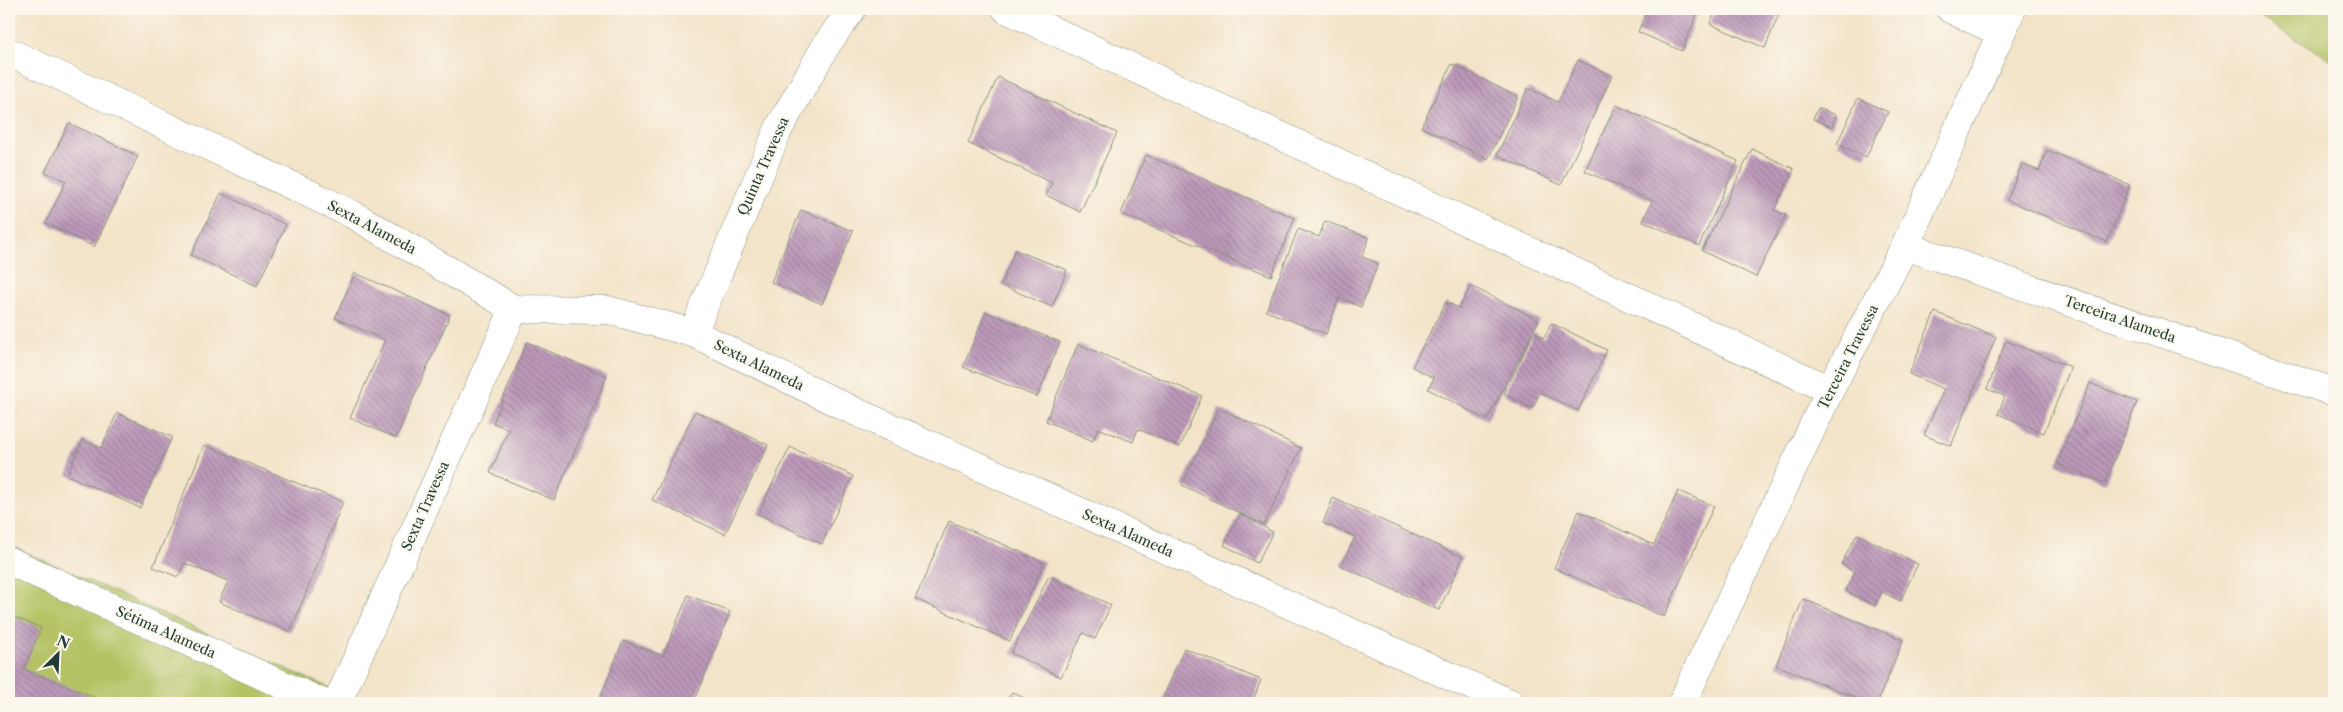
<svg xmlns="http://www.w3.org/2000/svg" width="2343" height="712" viewBox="0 0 2343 712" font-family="'Libre Caslon Text',serif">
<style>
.park{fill:#b4c264;stroke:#6a804c}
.building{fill:url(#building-back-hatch)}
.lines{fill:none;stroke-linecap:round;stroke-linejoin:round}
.minor-casing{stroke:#89907e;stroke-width:29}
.minor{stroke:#fff;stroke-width:28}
.labels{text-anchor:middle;stroke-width:4;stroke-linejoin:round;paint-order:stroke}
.street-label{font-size:14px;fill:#1f3d34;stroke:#fbf7ec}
</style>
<defs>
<pattern id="building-back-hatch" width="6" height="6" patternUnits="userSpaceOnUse" patternTransform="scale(1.25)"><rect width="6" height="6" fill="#bd99ba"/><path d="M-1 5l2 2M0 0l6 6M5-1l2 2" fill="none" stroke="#997e98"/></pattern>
</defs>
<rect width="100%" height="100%" fill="#fbf7ec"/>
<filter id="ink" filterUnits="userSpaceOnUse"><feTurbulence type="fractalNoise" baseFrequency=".02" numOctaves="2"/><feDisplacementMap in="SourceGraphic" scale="10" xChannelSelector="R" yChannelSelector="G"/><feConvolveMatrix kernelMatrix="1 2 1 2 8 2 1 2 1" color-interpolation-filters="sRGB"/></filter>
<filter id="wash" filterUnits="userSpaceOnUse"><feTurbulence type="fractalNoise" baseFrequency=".0096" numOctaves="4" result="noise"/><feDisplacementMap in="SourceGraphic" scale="20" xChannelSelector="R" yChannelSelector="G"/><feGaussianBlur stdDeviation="1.12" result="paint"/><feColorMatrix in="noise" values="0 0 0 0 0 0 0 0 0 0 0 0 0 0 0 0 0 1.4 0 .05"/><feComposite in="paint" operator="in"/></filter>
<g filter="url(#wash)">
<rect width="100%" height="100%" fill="#f3e4c9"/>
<g class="park">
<polygon points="2246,9 2334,9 2334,62"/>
<polygon points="9,545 363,703 9,703"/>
</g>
<g id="blocks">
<g class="building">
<polygon points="1647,9 1699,9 1682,51 1638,32"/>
<polygon points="1716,9 1781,9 1765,48 1710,24"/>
<polygon points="1578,60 1612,76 1561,185 1497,155 1528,88 1558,102"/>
<polygon points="1452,64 1518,97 1488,159 1421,127"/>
<polygon points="998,77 1117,133 1080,212 1046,195 1052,183 968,143"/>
<polygon points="1858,98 1888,112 1866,157 1837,144"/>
<polygon points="1616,105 1738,161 1699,246 1643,221 1652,201 1585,171"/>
<polygon points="1818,108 1836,115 1832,127 1813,119"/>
<polygon points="69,123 138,156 94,247 46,223 66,181 45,172"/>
<polygon points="1752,149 1794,169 1774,210 1786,215 1756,277 1702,251"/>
<polygon points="2047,150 2130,185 2107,242 2007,200 2022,164 2039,171"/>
<polygon points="1146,155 1295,218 1271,276 1121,214"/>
<polygon points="221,193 286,225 257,286 191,255"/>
<polygon points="801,210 853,231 822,304 771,282"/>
<polygon points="1325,221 1369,238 1362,257 1378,263 1361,307 1339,298 1326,334 1266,311 1298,229 1319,237"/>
<polygon points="1015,250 1067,270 1052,307 1001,285"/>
<polygon points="355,273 450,315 396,438 350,418 385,340 335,318"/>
<polygon points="1471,286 1539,320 1487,420 1428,389 1434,378 1412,367 1446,302 1459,308"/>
<polygon points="986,312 1060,342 1037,397 963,367"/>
<polygon points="1935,312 1996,337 1951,446 1924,435 1944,389 1909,374"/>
<polygon points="1551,323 1607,350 1578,411 1540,392 1533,408 1504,394 1534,332 1544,338"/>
<polygon points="2006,341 2071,367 2044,433 1998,414 2005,396 1987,389"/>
<polygon points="527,342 607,376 554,500 490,473 509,429 493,423"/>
<polygon points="1078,344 1202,396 1180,447 1138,429 1133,442 1098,428 1093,441 1046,421"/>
<polygon points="2090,383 2137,402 2105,483 2057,464"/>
<polygon points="1219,408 1301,448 1264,525 1182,485"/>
<polygon points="695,411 768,445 725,534 652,500"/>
<polygon points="117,413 172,437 140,508 67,475 83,440 101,448"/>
<polygon points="204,445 343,502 290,632 219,602 228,581 184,563 178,577 153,567"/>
<polygon points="790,447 853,476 822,544 758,514"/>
<polygon points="1678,491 1714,506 1664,617 1554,568 1579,511 1654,545"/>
<polygon points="1333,498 1463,557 1439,610 1341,566 1355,537 1323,523"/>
<polygon points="1240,514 1273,532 1257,563 1224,545"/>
<polygon points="949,521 1044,562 1010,641 915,599"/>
<polygon points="1857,534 1918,564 1900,601 1882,592 1875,606 1846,591 1855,572 1841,564"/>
<polygon points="1049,576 1111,605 1095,639 1083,633 1061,677 1011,653"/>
<polygon points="688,595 730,612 694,703 598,703 623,641 663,656"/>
<polygon points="1803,599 1903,640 1877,703 1869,703 1776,665"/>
<polygon points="9,615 41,628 24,669 109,703 9,703"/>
<polygon points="1184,648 1261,680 1252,703 1161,703"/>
<polygon points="1012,692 1034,703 1006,703"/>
</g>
</g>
</g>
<g filter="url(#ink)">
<use href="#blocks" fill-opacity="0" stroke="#89907e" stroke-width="1"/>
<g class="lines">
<g class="minor-casing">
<g id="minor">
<polyline points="1006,9 1830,390"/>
<polyline points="1950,9 2000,32"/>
<polyline points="9,52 352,214 514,309 608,310 693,333 854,411 1510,703"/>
<polyline points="1905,246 2334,392"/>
<polyline points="693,333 779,128 827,44 852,9"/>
<polyline points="9,561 323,703"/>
<polyline points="337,703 514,309"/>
<polyline points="1682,703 1830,390 1905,246 2012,9"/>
</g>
</g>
<use href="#minor" class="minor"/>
</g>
</g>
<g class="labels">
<g class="street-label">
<text transform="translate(763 166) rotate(-66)" y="5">Quinta Travessa</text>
<text transform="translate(372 227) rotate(28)" y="5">Sexta Alameda</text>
<text transform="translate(2120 319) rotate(19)" y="5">Terceira Alameda</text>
<text transform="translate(1848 357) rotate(-63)" y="5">Terceira Travessa</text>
<text transform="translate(759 365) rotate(26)" y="5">Sexta Alameda</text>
<text transform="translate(425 506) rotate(-66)" y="5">Sexta Travessa</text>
<text transform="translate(1128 533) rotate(24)" y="5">Sexta Alameda</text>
<text transform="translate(166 632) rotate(24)" y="5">Sétima Alameda</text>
</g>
</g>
<rect width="2343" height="712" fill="none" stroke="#fbf7ec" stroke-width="30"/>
<g transform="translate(58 654) rotate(24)" stroke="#fbf7ec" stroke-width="4" paint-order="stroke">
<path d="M0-4L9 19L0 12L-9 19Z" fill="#1f3d34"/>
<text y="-8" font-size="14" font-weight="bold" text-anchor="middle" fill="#1f3d34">N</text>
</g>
</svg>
